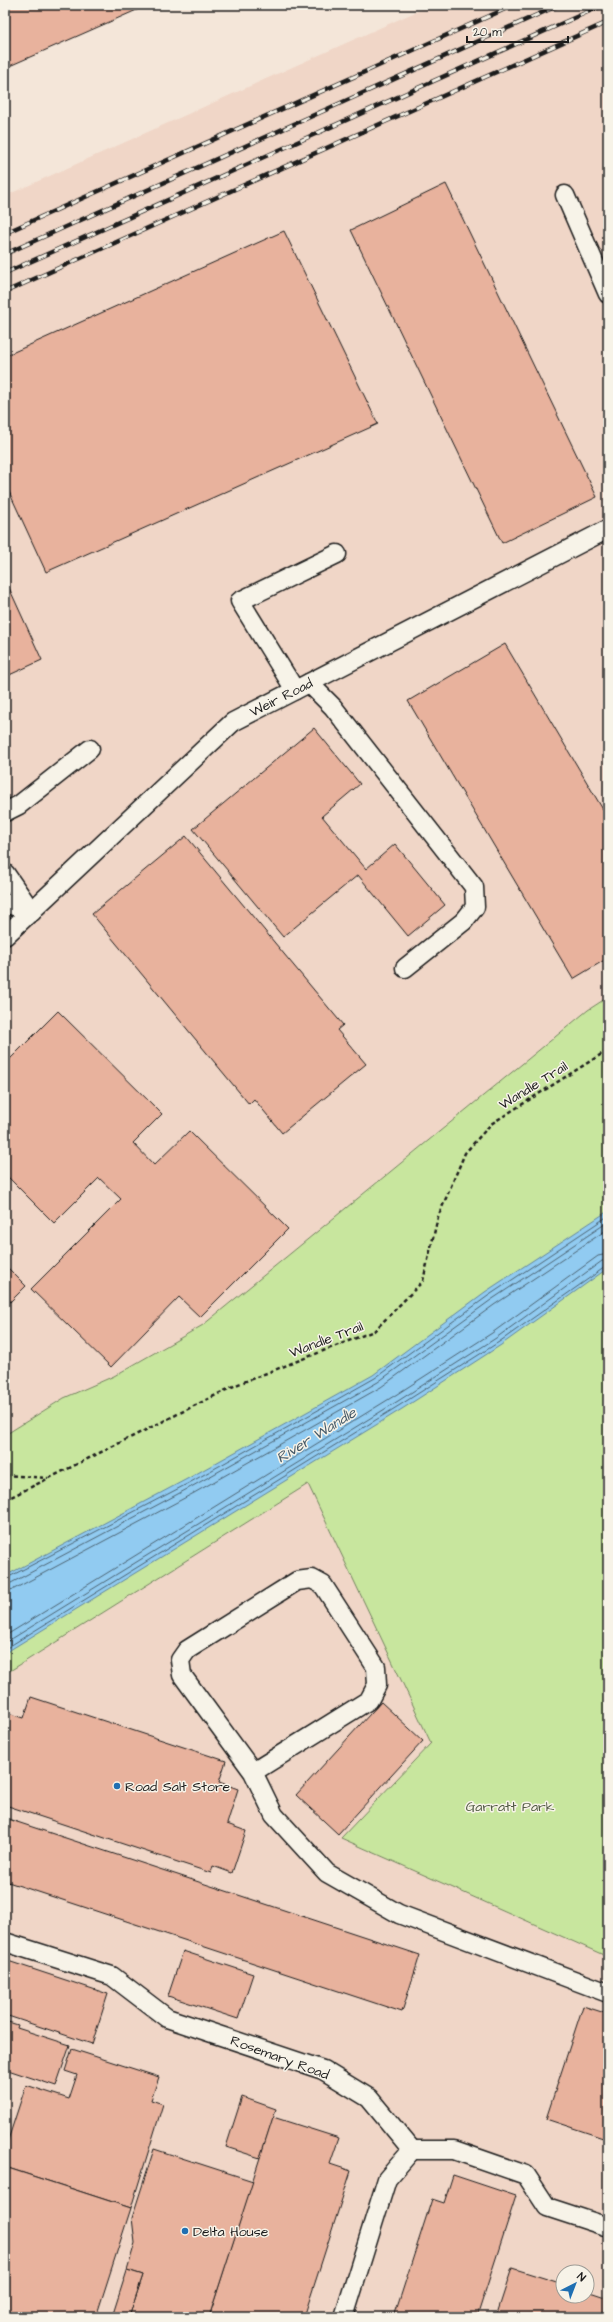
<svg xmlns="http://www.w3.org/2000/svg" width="613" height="2322" viewBox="0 0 613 2322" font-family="'Architects Daughter',sans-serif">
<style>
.built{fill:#f0d6c7;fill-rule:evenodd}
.green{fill:#c8e69e;stroke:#72815d}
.water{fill:#91cbf1;stroke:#62859c}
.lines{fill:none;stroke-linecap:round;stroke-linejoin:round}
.shore{stroke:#4b6271;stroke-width:1}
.building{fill:#e8b29d;stroke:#1c1c1c}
.service-casing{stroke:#1c1c1c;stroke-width:21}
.path{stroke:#1c1c1c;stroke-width:2.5;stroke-dasharray:4 3;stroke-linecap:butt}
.service{stroke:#f7f3e8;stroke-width:18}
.rail-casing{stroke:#1c1c1c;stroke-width:4.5}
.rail{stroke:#f7f3e8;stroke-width:3;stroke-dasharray:9;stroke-linecap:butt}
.poi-dot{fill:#1f6fb2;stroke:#f7f3e8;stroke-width:1.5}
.labels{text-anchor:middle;stroke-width:3;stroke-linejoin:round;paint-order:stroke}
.street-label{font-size:14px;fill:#1c1c1c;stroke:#f7f3e8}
.poi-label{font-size:14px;fill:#1c1c1c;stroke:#f7f3e8;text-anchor:start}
.park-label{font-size:14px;fill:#505943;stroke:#f7f3e8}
.water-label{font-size:15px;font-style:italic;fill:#455967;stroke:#f7f3e8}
</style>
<rect width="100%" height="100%" fill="#f4e6d9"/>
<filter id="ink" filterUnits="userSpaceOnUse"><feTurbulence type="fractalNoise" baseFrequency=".025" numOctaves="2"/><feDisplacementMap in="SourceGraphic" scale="8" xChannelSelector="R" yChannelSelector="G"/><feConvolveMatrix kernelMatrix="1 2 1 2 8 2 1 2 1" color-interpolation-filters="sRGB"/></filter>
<g filter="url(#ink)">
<g class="built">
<polygon points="431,5 608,5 608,997 588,1010 203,1325 114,1376 64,1398 5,1435 5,196"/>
<path d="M308,1484L431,1743L341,1838L608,1957V2317H5V1674ZM563,2272H587V2296H563Z"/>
</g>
<polygon class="green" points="608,997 608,1957 341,1838 431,1743 308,1484 5,1674 5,1435 64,1398 114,1376 203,1325 588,1010"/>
<polygon class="water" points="608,1211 608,1268 501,1345 402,1409 5,1653 5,1576 187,1479 373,1375 485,1292"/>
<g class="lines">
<g class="shore">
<polyline points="5,1579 189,1483 375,1378 488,1296 608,1216"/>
<polyline points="5,1585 11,1583 191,1487 378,1382 491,1300 608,1222"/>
<polyline points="5,1591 14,1589 194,1493 381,1387 494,1305 608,1229"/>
<polyline points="5,1636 394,1396 492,1333 598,1256 608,1254"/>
<polyline points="5,1643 398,1401 496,1338 602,1261 608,1260"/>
<polyline points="5,1649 400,1405 499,1342 608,1265"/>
</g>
</g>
<g class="building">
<polygon points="5,5 148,5 5,68"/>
<polygon points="446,184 597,497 502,543 351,230"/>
<polygon points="284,231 378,424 46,572 5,483 5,356"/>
<polygon points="5,579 42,660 5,677"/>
<polygon points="505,644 608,818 608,958 573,979 408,701"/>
<polygon points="314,728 360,784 322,816 366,869 395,844 445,905 408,936 358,875 283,937 193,829"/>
<polygon points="186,836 343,1025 337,1030 366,1064 282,1133 254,1099 249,1104 92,914"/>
<polygon points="58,1011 162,1114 133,1143 154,1165 189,1131 288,1229 200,1317 179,1297 111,1367 31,1289 121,1199 99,1178 54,1223 5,1174 5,1064"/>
<polygon points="5,1265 26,1286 5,1307"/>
<polygon points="31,1697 226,1761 219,1782 238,1789 227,1824 246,1831 232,1873 213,1866 211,1873 5,1805 5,1712 24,1718"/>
<polygon points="381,1702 423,1741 338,1834 296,1795"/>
<polygon points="5,1818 420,1955 402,2012 5,1881"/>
<polygon points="183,1951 253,1974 238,2019 168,1996"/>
<polygon points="5,1960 108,1994 92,2044 5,2015"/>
<polygon points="583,2006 608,2014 608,2134 606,2139 546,2119"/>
<polygon points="5,2021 18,2025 17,2028 70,2045 56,2086 5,2069"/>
<polygon points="72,2049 159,2077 151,2100 163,2104 131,2208 5,2167 5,2149 26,2085 69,2099 77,2075 65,2071"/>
<polygon points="242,2097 276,2109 260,2158 226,2147"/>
<polygon points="273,2117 339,2138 330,2164 351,2171 304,2317 209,2317"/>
<polygon points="154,2149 253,2181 209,2317 129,2317 143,2275 127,2270 135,2243 132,2218"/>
<polygon points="5,2167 131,2208 96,2317 5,2317"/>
<polygon points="453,2175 516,2196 477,2317 394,2317 432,2199 444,2203"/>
<polygon points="512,2268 563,2284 563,2296 587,2296 587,2291 608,2298 608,2317 496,2317"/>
<polygon points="127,2270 143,2275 129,2317 112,2317"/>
</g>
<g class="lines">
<g class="service-casing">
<g id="service">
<polyline points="565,195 608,294"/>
<polyline points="309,683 333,707 474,887 475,907 464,921 405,968"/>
<polyline points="295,690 240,601 337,554"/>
<polyline points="5,812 19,805 90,749"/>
<polyline points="5,873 32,912"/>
<polyline points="5,903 32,912"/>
<polyline points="5,936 233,722 608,529"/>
<polyline points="253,1772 182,1675 180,1660 187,1650 297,1581 312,1579 323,1585 376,1667 377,1685 369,1700 253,1772 274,1815 327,1873 399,1914 608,1993"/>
<polyline points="5,1942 112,1976 167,2018 323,2070 369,2098 412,2150 387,2179 344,2317"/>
<polyline points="412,2150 454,2150 526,2175 547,2207 608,2227"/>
</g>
</g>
<g class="path">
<polyline points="5,1475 48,1478"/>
<polyline points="5,1500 236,1385 374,1331 423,1281 438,1217 465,1153 491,1124 608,1050"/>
</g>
<use href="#service" class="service"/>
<g class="rail-casing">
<g id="rail">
<polyline points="5,233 514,5"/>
<polyline points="5,254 559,5"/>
<polyline points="5,273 603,5"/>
<polyline points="5,292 608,22"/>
</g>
</g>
<use href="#rail" class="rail"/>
</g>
</g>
<g class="poi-dot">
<circle cx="117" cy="1786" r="4"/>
<circle cx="185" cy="2231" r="4"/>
</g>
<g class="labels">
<g class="street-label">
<text transform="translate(281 697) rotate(-27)" y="5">Weir Road</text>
<text transform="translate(533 1085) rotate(-32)" y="5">Wandle Trail</text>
<text transform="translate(326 1339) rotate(-21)" y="5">Wandle Trail</text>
<text transform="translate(280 2057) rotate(20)" y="5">Rosemary Road</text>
</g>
<g class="poi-label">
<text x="125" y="1791">Road Salt Store</text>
<text x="193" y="2236">Delta House</text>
</g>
<g class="park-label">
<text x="510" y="1811">Garratt Park</text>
</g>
<g class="water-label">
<text transform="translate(316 1435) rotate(-32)" y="5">River Wandle</text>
</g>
</g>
<rect width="613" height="2322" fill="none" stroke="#f7f3e8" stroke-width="20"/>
<rect x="10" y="10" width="593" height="2302" fill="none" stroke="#1c1c1c" stroke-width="1.5" filter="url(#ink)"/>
<g transform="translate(575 2284) rotate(42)"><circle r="19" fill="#f7f3e8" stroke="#9f9d96"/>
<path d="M0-3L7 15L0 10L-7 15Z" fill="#1f6fb2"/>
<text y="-6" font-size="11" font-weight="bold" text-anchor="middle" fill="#1c1c1c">N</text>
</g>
<path d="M467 36v6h101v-6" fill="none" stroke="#1c1c1c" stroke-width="2"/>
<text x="473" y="36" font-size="12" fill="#1c1c1c" stroke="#f7f3e8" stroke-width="3" paint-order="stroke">20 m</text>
</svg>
